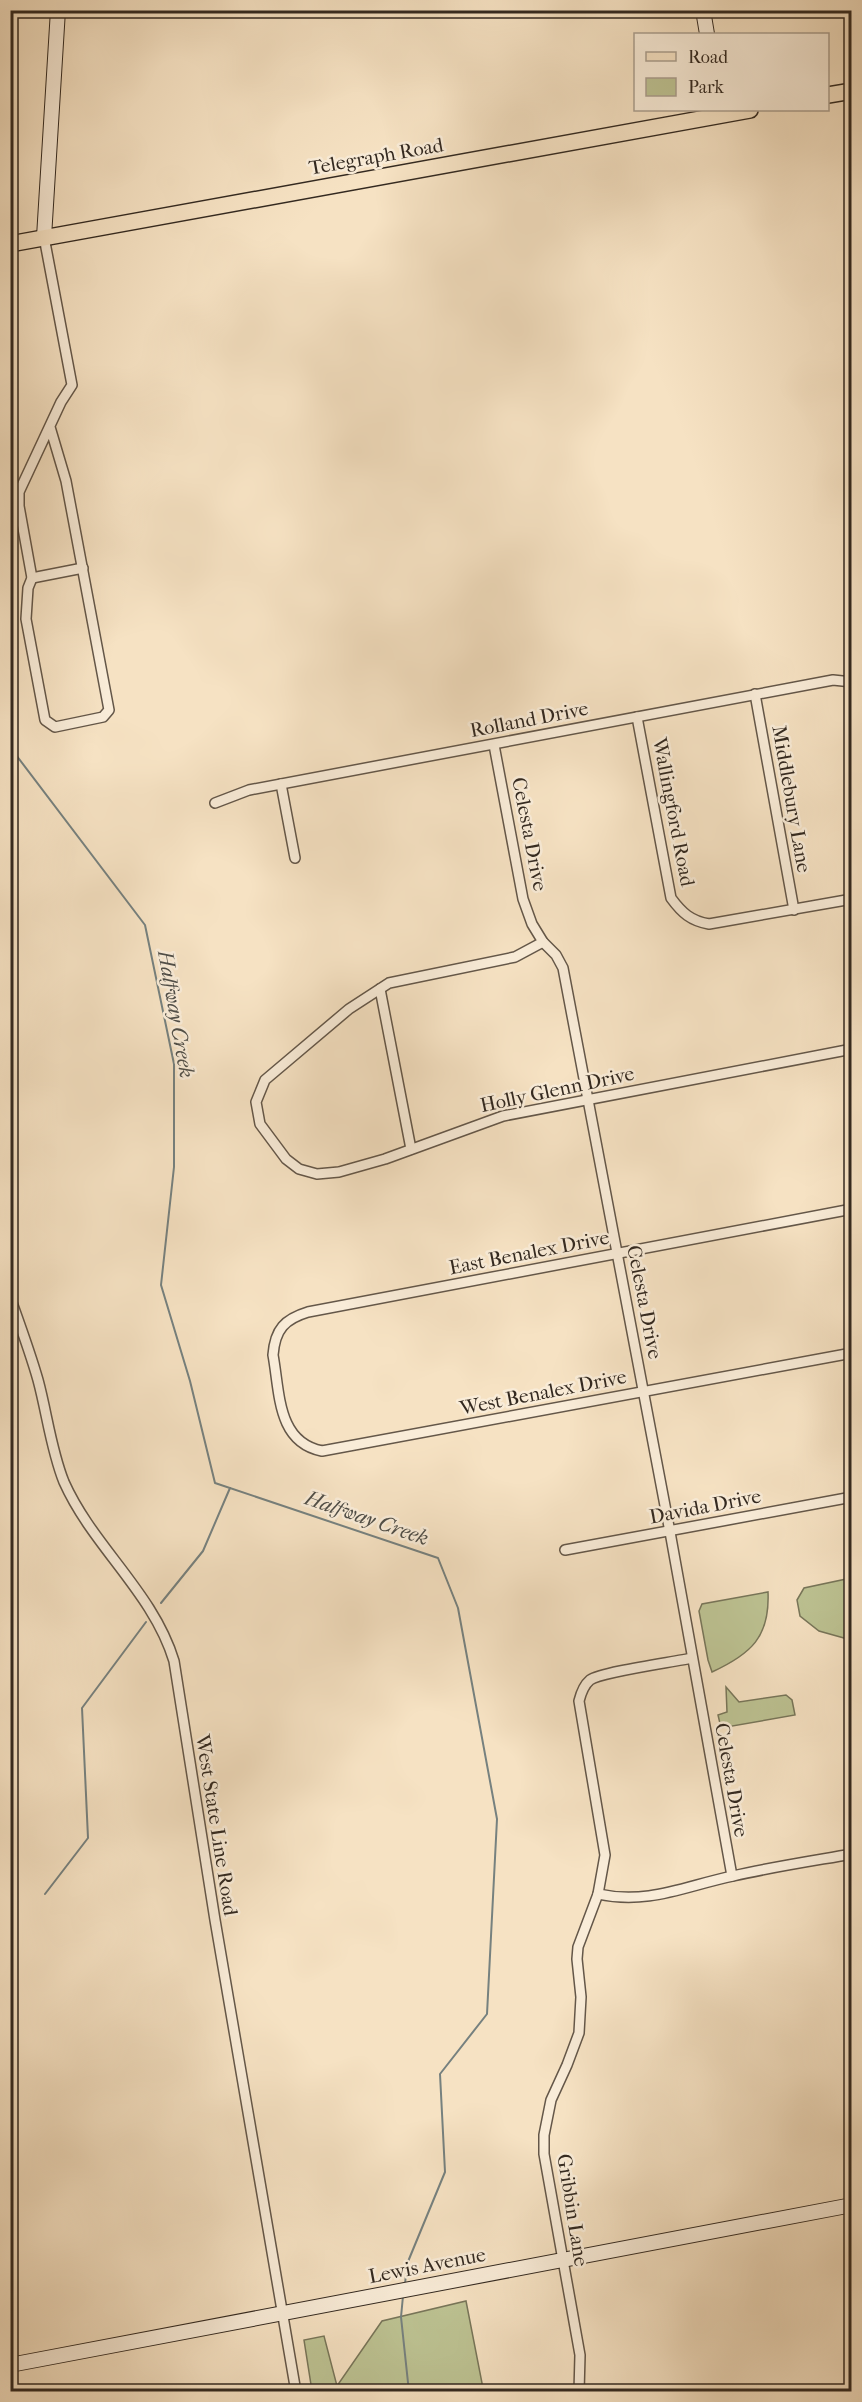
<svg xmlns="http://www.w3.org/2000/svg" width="862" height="2402" viewBox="0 0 862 2402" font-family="'IM FELL French Canon',serif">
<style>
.green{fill:#bdc393;stroke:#78765a;stroke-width:1.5}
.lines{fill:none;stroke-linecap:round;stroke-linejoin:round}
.stream{stroke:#76817f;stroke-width:2}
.street-casing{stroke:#645749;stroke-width:12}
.secondary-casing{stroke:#332920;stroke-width:16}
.primary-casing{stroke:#332920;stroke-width:18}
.street{stroke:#f9ecd8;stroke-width:9}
.secondary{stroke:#f9ecd8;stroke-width:14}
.primary{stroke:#f6e2c3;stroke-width:15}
.labels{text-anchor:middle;stroke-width:5;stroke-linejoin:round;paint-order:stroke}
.street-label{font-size:20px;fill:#332920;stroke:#f9ecd8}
.water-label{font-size:21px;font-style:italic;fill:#4f4e48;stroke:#f9ecd8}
</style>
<rect width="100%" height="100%" fill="#f6e2c3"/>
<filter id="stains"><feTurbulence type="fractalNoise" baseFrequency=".00333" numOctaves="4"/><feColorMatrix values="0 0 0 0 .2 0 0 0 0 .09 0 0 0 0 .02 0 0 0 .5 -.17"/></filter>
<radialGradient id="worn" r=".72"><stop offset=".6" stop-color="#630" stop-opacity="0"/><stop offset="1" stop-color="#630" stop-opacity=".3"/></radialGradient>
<g class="green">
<polygon points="851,1578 851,1640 819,1631 800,1616 797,1600 804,1588"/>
<path d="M768,1592C770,1637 751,1654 712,1672L708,1660L699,1611L702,1604Z"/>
<polygon points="726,1687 739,1702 786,1695 792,1700 795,1715 721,1728 718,1715 727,1712"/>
<polygon points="466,2301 482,2383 481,2391 312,2391 304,2340 324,2336 337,2386 382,2321"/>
</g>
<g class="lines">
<g class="stream">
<polyline points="10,747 145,925 174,1064 174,1167 161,1285 190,1381 215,1483 438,1558 458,1608 497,1819 487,2014 440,2074 445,2172 407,2264 405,2284"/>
<polyline points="161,1603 203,1551 230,1488"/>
<polyline points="45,1894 88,1838 82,1708 146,1622"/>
<polyline points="403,2296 401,2317 409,2392"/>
</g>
<g class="street-casing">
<g id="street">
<polyline points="44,237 72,385 61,402 19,492 19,506 32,578 28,588 26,619 45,720 55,727 103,717 109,710 66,481 50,427"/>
<polyline points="32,578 83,568"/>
<polyline points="755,694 794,910"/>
<path d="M637,717L671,898C682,913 691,921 709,924L852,899"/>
<polyline points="494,745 523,899 532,924 543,942 556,955 563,968 670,1532 732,1876"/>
<polyline points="281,784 295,858"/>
<polyline points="215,803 249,790 833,680 852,682"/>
<polyline points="543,942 515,957 389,983 349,1009 265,1080 256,1102 260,1124 286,1159 299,1169 317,1174 339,1172 385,1159 503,1116 852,1049"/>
<polyline points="380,989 411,1149"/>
<path d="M852,1209L308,1312C285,1319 275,1329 273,1355C280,1393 277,1442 322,1451L852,1353"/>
<path d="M10,1297C20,1325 30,1352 38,1380C47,1413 51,1450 64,1482C93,1547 153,1592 174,1661L215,1920L296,2392"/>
<polyline points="565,1550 852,1497"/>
<path d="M598,1894C648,1905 685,1886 733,1876C772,1867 812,1861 852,1854"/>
<path d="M579,2392L580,2355L544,2154V2135L551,2100L567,2065L579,2033L581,1997L577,1959L578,1947L598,1894L605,1855L579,1701C581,1693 584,1685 590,1680C601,1672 674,1662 692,1658"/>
</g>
</g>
<g class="secondary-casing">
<g id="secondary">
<polyline points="703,10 707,34"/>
<polyline points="44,237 58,10"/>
<polyline points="10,2365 852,2205"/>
</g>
</g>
<g class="primary-casing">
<g id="primary">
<polyline points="828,95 852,91"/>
<polyline points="10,244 750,110"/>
</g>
</g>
<use href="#street" class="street"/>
<use href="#secondary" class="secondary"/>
<use href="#primary" class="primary"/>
</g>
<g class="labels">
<g class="street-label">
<text transform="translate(376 156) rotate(-10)" y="7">Telegraph Road</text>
<text transform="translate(529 719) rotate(-11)" y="7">Rolland Drive</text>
<text transform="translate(792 799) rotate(80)" y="7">Middlebury Lane</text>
<text transform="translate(674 812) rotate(79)" y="7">Wallingford Road</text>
<text transform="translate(530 834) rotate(79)" y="7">Celesta Drive</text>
<text transform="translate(557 1089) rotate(-12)" y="7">Holly Glenn Drive</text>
<text transform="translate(529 1252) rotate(-11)" y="7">East Benalex Drive</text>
<text transform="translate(645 1302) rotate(79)" y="7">Celesta Drive</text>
<text transform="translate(543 1392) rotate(-11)" y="7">West Benalex Drive</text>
<text transform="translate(705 1506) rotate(-11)" y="7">Davida Drive</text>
<text transform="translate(732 1780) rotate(80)" y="7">Celesta Drive</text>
<text transform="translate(217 1825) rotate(81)" y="7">West State Line Road</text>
<text transform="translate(573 2210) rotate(81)" y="7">Gribbin Lane</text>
<text transform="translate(427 2265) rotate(-11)" y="7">Lewis Avenue</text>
</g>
<g class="water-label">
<text transform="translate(176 1014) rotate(80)" y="7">Halfway Creek</text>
<text transform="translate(367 1518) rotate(19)" y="7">Halfway Creek</text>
</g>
</g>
<rect width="862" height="2402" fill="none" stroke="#f6e2c3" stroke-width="36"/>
<rect x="12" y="12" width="838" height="2378" fill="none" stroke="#332920" stroke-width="3"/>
<rect x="18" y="18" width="826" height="2366" fill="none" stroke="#332920" stroke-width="1.5"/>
<rect x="634" y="33" width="195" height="78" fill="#f9ecd8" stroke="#aa9e8e" stroke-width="1.5"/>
<rect x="646" y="52" width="30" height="9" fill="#f6e2c3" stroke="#aa9e8e" stroke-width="1.5"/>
<text x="688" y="63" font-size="18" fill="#332920">Road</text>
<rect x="646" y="78" width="30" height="18" fill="#bdc393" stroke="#aa9e8e" stroke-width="1.5"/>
<text x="688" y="93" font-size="18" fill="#332920">Park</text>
<rect width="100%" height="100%" filter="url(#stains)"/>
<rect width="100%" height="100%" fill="url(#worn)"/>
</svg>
